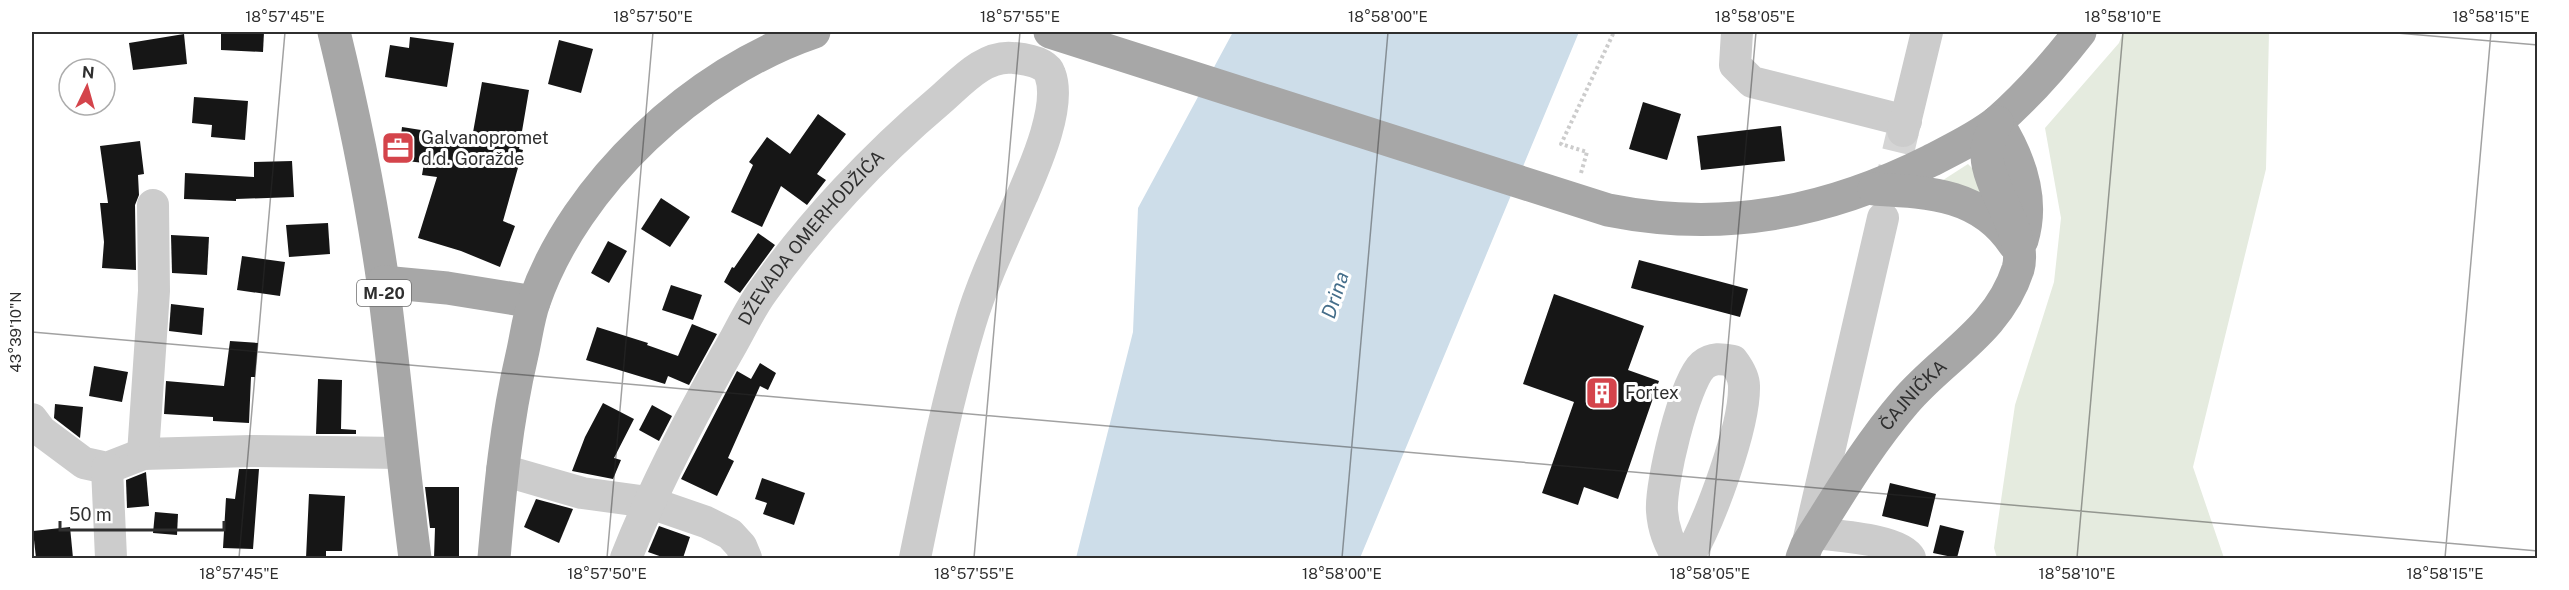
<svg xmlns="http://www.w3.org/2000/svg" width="2569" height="590" viewBox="0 0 2569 590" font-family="'Public Sans',sans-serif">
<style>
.green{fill:#e5ebdf}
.water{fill:#cddde9}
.building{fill:#161616}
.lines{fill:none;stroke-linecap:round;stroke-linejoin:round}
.minor-tunnel{stroke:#d5d5d5;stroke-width:32;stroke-dasharray:32 16;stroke-linecap:butt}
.path{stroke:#ccc;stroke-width:4;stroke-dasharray:3 3;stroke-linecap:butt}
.minor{stroke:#ccc;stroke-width:32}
.major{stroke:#a7a7a7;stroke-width:33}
.ticks{fill:none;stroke:#2f2f2f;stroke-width:1.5;stroke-opacity:0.45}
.labels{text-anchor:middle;stroke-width:6;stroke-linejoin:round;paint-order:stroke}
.shield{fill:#fff;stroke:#6d6d6d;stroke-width:1.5}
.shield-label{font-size:16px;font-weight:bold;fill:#2f2f2f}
.poi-label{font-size:18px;fill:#2f2f2f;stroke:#fff;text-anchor:start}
.street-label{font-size:18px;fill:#2f2f2f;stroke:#fff}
.water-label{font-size:20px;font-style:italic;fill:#456e8a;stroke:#fff}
.neatline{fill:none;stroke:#2f2f2f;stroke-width:2}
.ticks-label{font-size:15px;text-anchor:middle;fill:#2f2f2f}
</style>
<rect width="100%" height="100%" fill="#fff"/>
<g class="green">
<polygon points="2123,32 2269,32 2266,169 2193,467 2224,558 1997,558 1994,548 2015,405 2054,282 2061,218 2045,128 2119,43"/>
<polygon points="1968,164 1980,176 1994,203 1940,182"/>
</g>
<polygon class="water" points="1233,32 1579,32 1360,558 1076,558 1133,332 1138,208"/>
<g class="building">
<polygon points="221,32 264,32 263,52 221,50"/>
<polygon points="184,34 187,64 133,70 129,43"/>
<polygon points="410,37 454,43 447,87 385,77 390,45 409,48"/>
<polygon points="559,40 593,49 581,93 548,84"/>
<polygon points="482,82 529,90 519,149 523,150 503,221 515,226 500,267 461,251 418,238 437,177 422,175 424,163 398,160 402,127 472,138"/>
<polygon points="194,97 248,101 245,140 211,137 212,125 192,123"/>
<polygon points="1643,102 1681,114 1667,160 1629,149"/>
<polygon points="818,114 846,134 817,174 826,180 807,205 781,186 762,227 731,212 753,165 749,162 767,137 790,154"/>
<polygon points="1781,126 1785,161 1701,170 1697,136"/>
<polygon points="140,141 144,174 138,175 139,195 135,205 136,270 102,268 104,242 100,203 108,203 100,146"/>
<polygon points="292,161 294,197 236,199 236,201 184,199 185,173 254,177 254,162"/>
<polygon points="661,198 690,217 670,247 641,229"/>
<polygon points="328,223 330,254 289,257 286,225"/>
<polygon points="758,233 775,245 740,293 724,282 732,267 734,268"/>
<polygon points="171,235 209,237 207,275 172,273"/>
<polygon points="608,241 627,251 609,283 591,273"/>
<polygon points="242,256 285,262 280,296 237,290"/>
<polygon points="1639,260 1748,289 1740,317 1631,288"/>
<polygon points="671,285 702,295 693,320 662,310"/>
<polygon points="1554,294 1644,326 1628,370 1659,381 1618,499 1584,487 1578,505 1542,493 1574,402 1523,384"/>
<polygon points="171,304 204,308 202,335 169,331"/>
<polygon points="692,324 717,334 689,385 668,376 665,384 586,360 597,327 648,343 647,345 678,356"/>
<polygon points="230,341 258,343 255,377 251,377 249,423 213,421 213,417 164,414 166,381 224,386"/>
<polygon points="760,363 776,373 768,390 760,386 728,458 734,461 717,496 681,479 737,371 751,379"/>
<polygon points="94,366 128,372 122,402 89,396"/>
<polygon points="318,379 342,380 341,429 356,430 356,434 316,434"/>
<polygon points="603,403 634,419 614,458 621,460 613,479 572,471 585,437"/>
<polygon points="55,404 83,407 80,438 54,418"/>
<polygon points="652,405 672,416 659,441 639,430"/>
<polygon points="239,469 259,469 253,549 223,548 226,498 235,499"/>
<polygon points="146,472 149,506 127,508 126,480"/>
<polygon points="762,478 805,493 794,525 763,514 767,503 755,499"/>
<polygon points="1890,483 1936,494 1928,527 1882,516"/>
<polygon points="425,487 459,487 459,558 434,558 435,528 430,528"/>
<polygon points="309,494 345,496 342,551 326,551 326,558 306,558"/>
<polygon points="536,499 573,509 559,543 524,527"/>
<polygon points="155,512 178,514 177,535 153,533"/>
<polygon points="1940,525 1964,531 1957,558 1933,553"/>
<polygon points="659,526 690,537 683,558 665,558 648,552"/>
<polygon points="70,527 73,558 36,558 33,531"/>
</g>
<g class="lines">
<polyline class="minor-tunnel" points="1887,199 1903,131"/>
<polyline class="path" points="1581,173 1587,152 1561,144 1614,32"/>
<g class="minor">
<polyline points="1737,32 1735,65 1752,82 1906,121"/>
<polyline points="1903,131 1927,32"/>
<polyline points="32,419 41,431 84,463 107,468 143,454 251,451 401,453"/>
<polyline points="143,454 154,291 153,205"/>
<polyline points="107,468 111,558"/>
<polyline points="502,470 582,493 648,502 706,522 730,534 741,546 746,558"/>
<path d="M1815,533C1836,536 1900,539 1910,558"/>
<polyline points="1809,538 1883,218"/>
<path id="s1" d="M626,558C654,487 689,420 727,353C739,333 749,310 763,291C811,223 875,155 939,101C960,83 984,54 1014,58C1025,59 1046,62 1050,74C1062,106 1035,166 1022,196C1004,237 983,280 970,324C947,400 931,480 915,558"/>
<path d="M1679,558C1669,546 1663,527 1662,511C1660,485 1684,382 1703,365C1713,357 1722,359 1733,361C1739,369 1744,377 1744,386C1745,427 1709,523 1688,558"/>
</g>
<g class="major">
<path d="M334,32C354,114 371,198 383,282C395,374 403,467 415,558"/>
<path d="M1050,32L1608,210C1723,233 1826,213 1930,161C1953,149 1977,138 1997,122C2028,95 2055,64 2080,32"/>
<path d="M1997,122C2019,157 2035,198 2022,240"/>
<path d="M1874,189C1929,192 1981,194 2014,244"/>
<polyline points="383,282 447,288 534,302"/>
<path d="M494,558C500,490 506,423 522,355C526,338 528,319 534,302C575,183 696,72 814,32"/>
<path id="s2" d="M1802,558L1807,545C1838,496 1867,446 1905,402C1943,357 1998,331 2018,269C2028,235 1988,189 1987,156C1986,144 1992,133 1997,122"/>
</g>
</g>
<path class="ticks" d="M2385,32L2538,45M32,332L2538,551M239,558L285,32M607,558L653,32M974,558L1020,32M1342,558L1388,32M1709,558L1756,32M2077,558L2123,32M2445,558L2491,32"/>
<defs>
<g id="office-square" transform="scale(1.725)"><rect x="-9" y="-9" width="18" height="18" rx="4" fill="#d4444b" stroke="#fff"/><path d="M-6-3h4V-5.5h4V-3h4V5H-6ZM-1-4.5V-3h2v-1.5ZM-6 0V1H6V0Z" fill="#fff"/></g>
<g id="building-square" transform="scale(1.725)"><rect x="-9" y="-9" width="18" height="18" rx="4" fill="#d4444b" stroke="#fff"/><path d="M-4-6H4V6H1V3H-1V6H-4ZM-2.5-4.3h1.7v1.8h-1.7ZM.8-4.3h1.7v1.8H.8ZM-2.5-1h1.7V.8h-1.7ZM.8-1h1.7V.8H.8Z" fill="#fff"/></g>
</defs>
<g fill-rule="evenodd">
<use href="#office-square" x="398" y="148"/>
<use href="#building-square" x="1602" y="393"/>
</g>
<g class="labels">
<rect class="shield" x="357" y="280" width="54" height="26" rx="4.5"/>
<g class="shield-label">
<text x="384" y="299">M-20</text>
</g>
<g class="poi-label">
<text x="421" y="144">Galvanopromet<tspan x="421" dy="21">d.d. Goražde</tspan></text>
<text x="1625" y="399">Fortex</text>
</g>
<g class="street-label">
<text dy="6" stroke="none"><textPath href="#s1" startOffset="372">DŽEVADA OMERHODŽIĆA</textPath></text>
<text dy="6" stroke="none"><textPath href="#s2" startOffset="198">ČAJNIČKA</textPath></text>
</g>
<g class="water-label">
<text transform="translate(1335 295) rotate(-72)" y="7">Drina</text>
</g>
</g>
<rect width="2569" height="590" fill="none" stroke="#ffffff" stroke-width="66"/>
<g transform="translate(87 87) rotate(5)"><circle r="28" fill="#ffffff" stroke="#acacac" stroke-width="1.5"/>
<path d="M0-4.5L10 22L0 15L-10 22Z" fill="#d4444b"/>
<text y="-9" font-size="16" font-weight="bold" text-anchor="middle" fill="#2f2f2f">N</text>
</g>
<path d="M60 521v9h164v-9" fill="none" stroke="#2f2f2f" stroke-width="3"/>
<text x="69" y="521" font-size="18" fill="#2f2f2f" stroke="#ffffff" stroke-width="4.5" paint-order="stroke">50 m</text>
<rect x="33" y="33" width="2503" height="524" class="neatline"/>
<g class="ticks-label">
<text x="285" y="22">18°57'45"E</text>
<text x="653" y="22">18°57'50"E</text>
<text x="1020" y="22">18°57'55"E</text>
<text x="1388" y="22">18°58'00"E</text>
<text x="1755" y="22">18°58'05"E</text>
<text x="2123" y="22">18°58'10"E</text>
<text x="2491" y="22">18°58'15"E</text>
<text transform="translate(16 332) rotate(-90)" y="5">43°39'10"N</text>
<text x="239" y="579">18°57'45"E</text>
<text x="607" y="579">18°57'50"E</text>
<text x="974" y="579">18°57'55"E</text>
<text x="1342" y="579">18°58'00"E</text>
<text x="1710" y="579">18°58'05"E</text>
<text x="2077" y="579">18°58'10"E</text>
<text x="2445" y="579">18°58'15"E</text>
</g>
</svg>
